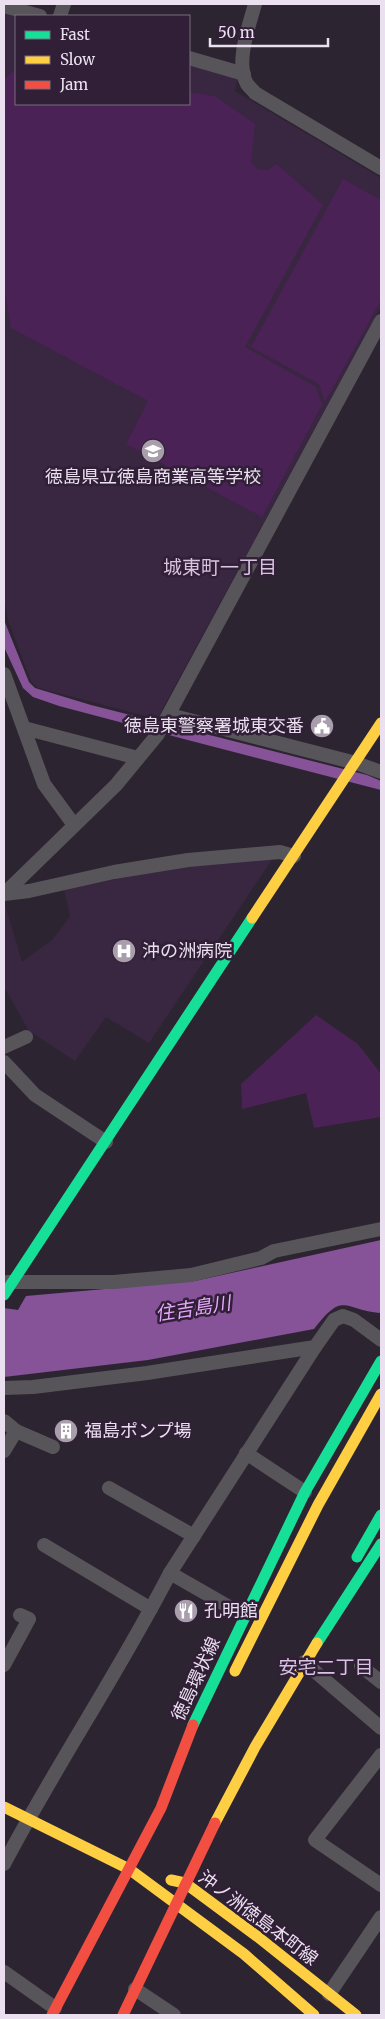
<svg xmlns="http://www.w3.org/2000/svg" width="385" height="2019" viewBox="0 0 385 2019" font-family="Merriweather,'Noto Sans JP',serif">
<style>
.built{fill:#392640}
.green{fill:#4a2256}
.water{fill:#865298}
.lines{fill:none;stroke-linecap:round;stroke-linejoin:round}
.street{stroke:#58555a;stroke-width:14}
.fast{stroke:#16e098;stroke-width:11}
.slow{stroke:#ffcf43;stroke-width:11}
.jam{stroke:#f24e42;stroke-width:11}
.labels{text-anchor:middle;stroke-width:5;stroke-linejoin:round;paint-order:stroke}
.poi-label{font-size:18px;fill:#ebe0ef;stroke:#301f36;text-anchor:start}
.street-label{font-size:18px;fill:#ebe0ef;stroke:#301f36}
.neighbourhood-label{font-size:19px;fill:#d8c3e0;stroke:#301f36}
.water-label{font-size:19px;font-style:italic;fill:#e5a9fb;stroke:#301f36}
</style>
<rect width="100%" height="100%" fill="#2d2431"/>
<g class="built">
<polygon points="4,13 16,16 16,104 189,104 189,64 238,78 235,91 381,178 381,307 157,719 38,688 31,681 7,617 4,595"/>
<polygon points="273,858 149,1043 106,1017 75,1061 29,1031 4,987 4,901 22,962 53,939 70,916 64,889 180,867"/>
</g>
<g class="green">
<polygon points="12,72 16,73 16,104 189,104 189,92 215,96 255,124 251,162 257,169 267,170 277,164 323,205 245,347 316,387 322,405 262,517 126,444 148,401 11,328 4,286 4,79"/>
<polygon points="343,179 381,200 381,300 325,402 319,384 251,347"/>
<polygon points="316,1015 358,1044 381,1074 381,1117 314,1128 306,1093 242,1109 241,1084"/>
</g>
<g class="water">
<polygon points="4,620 29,682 35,688 91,705 367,775 381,781 381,790 180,738 59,706 33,697 23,688 4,647"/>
<path d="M381,1240V1313C343,1310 344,1290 314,1329L148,1360L4,1377V1308L18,1310L26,1296L195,1281Z"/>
</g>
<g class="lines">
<g class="street">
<path d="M255,4C249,26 235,63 247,84C249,87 253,90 255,93L381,168"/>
<polyline points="4,6 40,16"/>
<polyline points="60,16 64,4"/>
<polyline points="189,58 244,74"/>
<polyline points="4,674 44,784 74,825"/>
<polyline points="170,715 356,763 381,772"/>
<polyline points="24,728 138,758"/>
<polyline points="5,893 116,785 158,734 381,321"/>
<polyline points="4,894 29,891 114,872 188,860 280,852 294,856"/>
<polyline points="4,1047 26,1037"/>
<polyline points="4,1062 35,1095 106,1142"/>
<polyline points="7,1282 114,1282 191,1275 261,1258 274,1251 381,1229"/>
<polyline points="4,1388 33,1387 147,1373 315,1347 334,1320 343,1316 354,1320 381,1340"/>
<polyline points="4,1421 16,1431 4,1451"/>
<polyline points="16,1431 53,1447"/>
<polyline points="246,1453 305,1492"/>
<polyline points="109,1488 194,1536"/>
<polyline points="44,1545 151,1609"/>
<polyline points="170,1573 245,1616"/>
<polyline points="304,1662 381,1728"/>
<polyline points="4,1665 29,1619 20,1615"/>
<polyline points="361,1666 381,1682"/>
<polyline points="381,1755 315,1840 381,1885"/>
<path d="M4,1864C56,1765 119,1672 170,1573L315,1347"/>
<polyline points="4,1972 55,2008"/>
<polyline points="135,1989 174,2015"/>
<polyline points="329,1994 381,1917"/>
</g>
<g class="fast">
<polyline points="4,1295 252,918"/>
<polyline points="357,1557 381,1515"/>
<polyline points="317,1643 381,1544"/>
<polyline points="193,1725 305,1492 381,1361"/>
</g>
<g class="slow">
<polyline points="252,918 381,723"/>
<polyline points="235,1671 318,1505 381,1394"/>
<polyline points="4,1807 129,1869 244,1954 314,2015"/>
<polyline points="215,1823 255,1747 317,1643"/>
<polyline points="171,1880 185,1883 258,1937 356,2015"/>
</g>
<g class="jam">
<polyline points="52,2015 161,1808 193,1725"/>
<polyline points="123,2015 215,1823"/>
</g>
</g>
<defs>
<g id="school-disc" transform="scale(1.25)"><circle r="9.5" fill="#a89eac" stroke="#301f36"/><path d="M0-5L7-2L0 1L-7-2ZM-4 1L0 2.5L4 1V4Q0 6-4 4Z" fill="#fff"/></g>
<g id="civic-disc" transform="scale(1.25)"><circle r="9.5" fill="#a89eac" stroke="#301f36"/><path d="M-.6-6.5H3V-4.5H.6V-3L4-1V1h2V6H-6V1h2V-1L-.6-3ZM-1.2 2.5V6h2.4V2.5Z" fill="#fff"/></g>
<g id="hospital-disc" transform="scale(1.25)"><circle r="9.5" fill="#a89eac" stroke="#301f36"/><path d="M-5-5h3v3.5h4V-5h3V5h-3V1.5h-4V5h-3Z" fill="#fff"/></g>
<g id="building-disc" transform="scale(1.25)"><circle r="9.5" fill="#a89eac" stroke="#301f36"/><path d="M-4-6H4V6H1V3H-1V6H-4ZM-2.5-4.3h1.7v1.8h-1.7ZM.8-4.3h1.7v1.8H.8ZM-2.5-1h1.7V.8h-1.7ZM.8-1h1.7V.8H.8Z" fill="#fff"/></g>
<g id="restaurant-disc" transform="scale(1.25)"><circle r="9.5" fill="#a89eac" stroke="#301f36"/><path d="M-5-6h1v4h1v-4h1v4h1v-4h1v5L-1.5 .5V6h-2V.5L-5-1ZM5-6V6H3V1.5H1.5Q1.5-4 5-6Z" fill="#fff"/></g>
</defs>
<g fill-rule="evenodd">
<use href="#school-disc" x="153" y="451"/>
<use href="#civic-disc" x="322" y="726"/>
<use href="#hospital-disc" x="124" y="951"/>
<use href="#building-disc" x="66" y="1431"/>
<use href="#restaurant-disc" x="186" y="1611"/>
</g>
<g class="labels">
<g class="poi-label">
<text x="153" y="483" text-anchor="middle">徳島県立徳島商業高等学校</text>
<text x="304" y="732" text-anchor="end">徳島東警察署城東交番</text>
<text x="142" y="957">沖の洲病院</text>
<text x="84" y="1437">福島ポンプ場</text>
<text x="204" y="1617">孔明館</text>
</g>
<g class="street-label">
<text transform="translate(196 1679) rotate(-65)" y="6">徳島環状線</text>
<text transform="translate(258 1918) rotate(37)" y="6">沖ノ洲徳島本町線</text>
</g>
<g class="neighbourhood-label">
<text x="220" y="574">城東町一丁目</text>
<text x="326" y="1674">安宅二丁目</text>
</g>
<g class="water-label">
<text transform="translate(193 1308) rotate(-9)" y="7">住吉島川</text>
</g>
</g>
<rect width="385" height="2019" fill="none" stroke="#ebe0ef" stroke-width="10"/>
<rect x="15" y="15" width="175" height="90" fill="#301f36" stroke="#7b6c80"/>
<rect x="25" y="31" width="25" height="8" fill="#16e098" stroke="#7b6c80"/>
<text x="60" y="40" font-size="15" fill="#ebe0ef">Fast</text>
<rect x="25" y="56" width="25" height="8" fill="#ffcf43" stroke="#7b6c80"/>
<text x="60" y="65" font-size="15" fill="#ebe0ef">Slow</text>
<rect x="25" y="81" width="25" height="8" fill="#f24e42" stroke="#7b6c80"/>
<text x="60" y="90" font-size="15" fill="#ebe0ef">Jam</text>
<path d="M210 38v8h118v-8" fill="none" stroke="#ebe0ef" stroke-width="2.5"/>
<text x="218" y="38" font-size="15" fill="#ebe0ef" stroke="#301f36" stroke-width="4" paint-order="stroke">50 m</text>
</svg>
